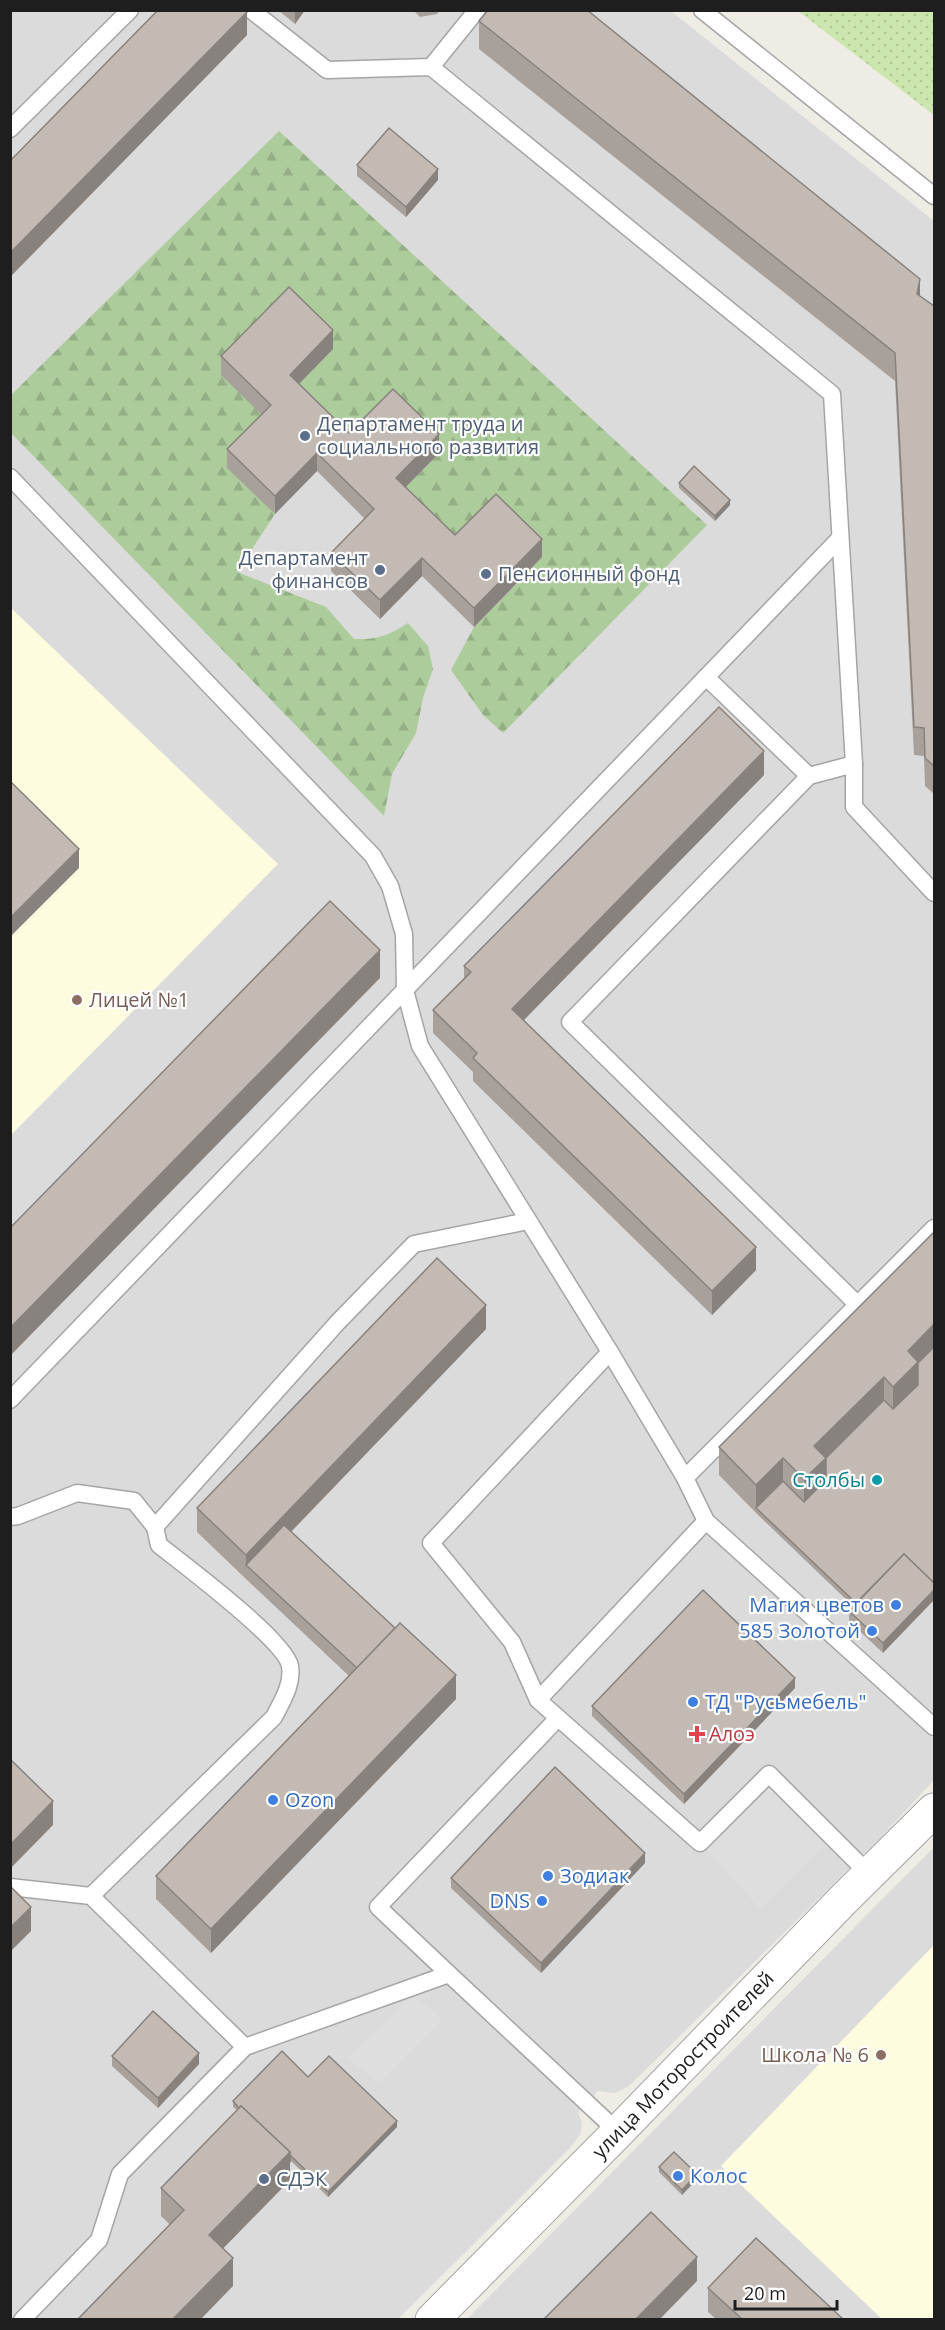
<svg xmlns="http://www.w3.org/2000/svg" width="945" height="2330" viewBox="0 0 945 2330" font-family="'Open Sans',sans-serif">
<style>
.residential{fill:#dcdbdb}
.education{fill:#fefcdf}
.grass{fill:url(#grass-dots)}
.forest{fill:url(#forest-firs)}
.parking{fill:#dedede}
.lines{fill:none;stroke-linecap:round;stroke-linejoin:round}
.service-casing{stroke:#a5a5a5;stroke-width:19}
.tertiary-casing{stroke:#a5a5a5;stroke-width:35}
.service{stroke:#fff;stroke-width:16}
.tertiary{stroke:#fff;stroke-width:33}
.wall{fill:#a8a09b}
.shaded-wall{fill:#88827e}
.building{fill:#c3bab4;stroke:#88827e;stroke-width:1.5}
.service-dot{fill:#5c6f8a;stroke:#fff;stroke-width:2}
.education-dot{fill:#8d6e63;stroke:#fff;stroke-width:2}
.culture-dot{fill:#0f9aa8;stroke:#fff;stroke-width:2}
.shop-dot{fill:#3f7fe0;stroke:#fff;stroke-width:2}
.health-dot{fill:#e0444e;stroke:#fff;stroke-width:2}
.labels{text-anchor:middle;stroke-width:4.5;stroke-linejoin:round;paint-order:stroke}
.service-label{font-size:20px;fill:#4e5e75;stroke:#fff;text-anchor:start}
.education-label{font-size:20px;fill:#785e54;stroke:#fff;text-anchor:start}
.culture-label{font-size:20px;fill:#0d838f;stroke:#fff;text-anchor:end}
.shop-label{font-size:20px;fill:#366cbe;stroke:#fff;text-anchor:start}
.health-label{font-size:20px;fill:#be3a42;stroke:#fff;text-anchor:start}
.street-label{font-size:20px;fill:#1e1e1e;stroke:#fff}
</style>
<defs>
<pattern id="grass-dots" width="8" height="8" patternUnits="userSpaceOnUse" patternTransform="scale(1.5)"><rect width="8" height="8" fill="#cce7ad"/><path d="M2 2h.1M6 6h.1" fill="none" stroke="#afc694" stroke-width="1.8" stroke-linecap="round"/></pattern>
<pattern id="forest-firs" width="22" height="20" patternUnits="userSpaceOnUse" patternTransform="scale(1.5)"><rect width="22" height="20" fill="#accc9b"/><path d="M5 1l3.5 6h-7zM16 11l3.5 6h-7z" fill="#94af85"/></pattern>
</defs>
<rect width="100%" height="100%" fill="#efebe5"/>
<g class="residential">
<polygon points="11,11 671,11 934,221 934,1780 880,1838 629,2086 615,2093 598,2091 578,2112 582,2123 580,2135 569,2149 398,2319 11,2320"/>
<polygon points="934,1847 934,2319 467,2319"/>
</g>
<g class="education">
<polygon points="10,607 278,864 11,1135 10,1135"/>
<polygon points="934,1945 934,2319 882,2319 721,2166"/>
</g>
<polygon class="grass" points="798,11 934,11 934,115"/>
<path class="forest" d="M279,131L707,525L503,733L483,715L451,670L474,627L542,557L455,554L290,393L289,306L271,423L275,514L237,572L326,607L354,639C376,640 390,635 408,623L428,646L433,669L423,698L416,733L392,774L384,816L11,433V395Z"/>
<g class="parking">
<polygon points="769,1774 832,1837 760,1909 700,1843"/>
<polygon points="413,1995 443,2019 379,2083 347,2058"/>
</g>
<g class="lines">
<g class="service-casing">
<g id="service">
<polyline points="251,10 327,70 431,67 832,394 854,764 854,807 934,893"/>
<polyline points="702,10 934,196"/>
<polyline points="431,67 477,10"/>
<polyline points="10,129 130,10"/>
<polyline points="10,477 373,856 390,886 404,934 405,990 420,1046 610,1352 685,1478 706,1521 934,1727"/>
<polyline points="706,677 809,776"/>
<polyline points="854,764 809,776 570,1022 858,1305"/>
<polyline points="10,1400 840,538"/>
<polyline points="685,1478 934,1228"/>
<polyline points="10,1517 18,1516 77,1493 134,1501 155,1527"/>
<polyline points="706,1521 538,1700 700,1843 769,1774 870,1875"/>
<polyline points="538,1700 512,1642 431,1543 610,1352"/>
<polyline points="10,1887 91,1896 245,2047"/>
<path d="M91,1896L274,1717C282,1701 293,1685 290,1666C285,1640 184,1565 159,1545L155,1527L338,1322L414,1244L528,1221"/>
<polyline points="449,1974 378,1907 558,1718"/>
<polyline points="22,2320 99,2240 120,2174 245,2047 449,1974 618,2132"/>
</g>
</g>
<g class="tertiary-casing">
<polyline id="tertiary" points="432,2320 618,2132 843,1900 934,1810"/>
</g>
<use href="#service" class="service"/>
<use href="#tertiary" class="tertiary"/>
</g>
<g class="wall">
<polygon points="278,10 305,10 295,24"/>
<polygon points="413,10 440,10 437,14 420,17"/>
<polygon points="479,21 920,296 934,306 934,794 925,786 924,756 914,755 895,381 479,49"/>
<polygon points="247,35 12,275 10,274 10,161"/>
<polygon points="357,165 438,180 406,217 357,176"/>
<polygon points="333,349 299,384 349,433 439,453 405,487 455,535 542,557 474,627 422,576 380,619 331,571 331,553 365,519 317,471 275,514 227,468 227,449 261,414 221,375 221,356"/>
<polygon points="679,483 730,505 715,521 679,488"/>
<polygon points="764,775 524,1020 756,1270 712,1315 473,1081 473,1072 433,1033 433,1010 464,978 464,966"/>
<polygon points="934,1232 883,1653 849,1621 849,1611 853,1606 756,1513 719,1475 719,1447"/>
<polygon points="486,1329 291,1532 456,1699 211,1953 156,1899 156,1876 349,1676 246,1579 197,1532 197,1508"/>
<polygon points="795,1688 684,1804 592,1716 592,1706"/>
<polygon points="645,1863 541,1973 451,1888 451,1878"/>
<polygon points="112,2056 199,2064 158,2108 112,2066"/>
<polygon points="308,2077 397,2127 328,2197 291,2161 290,2163 290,2180 223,2248 233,2286 161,2216 161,2188 237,2110 233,2107 233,2101"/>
<polygon points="659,2167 697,2179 682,2195 659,2172"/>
<polygon points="708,2288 843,2319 716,2319 708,2312"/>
</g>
<g class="shaded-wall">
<polygon points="295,10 305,10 295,24"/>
<polygon points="247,12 247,35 12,275 12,251"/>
<polygon points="438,169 438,180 406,217 406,207"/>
<polygon points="920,279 920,307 917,294"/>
<polygon points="333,330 333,349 290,393 290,375"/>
<polygon points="439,434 439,453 396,497 396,478"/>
<polygon points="317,453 317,471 275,514 275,496"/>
<polygon points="730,500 730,505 715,521 715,516"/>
<polygon points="542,539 542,557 474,627 474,608"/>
<polygon points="422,558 422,576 380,619 380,600"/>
<polygon points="764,751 764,775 512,1032 512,1009"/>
<polygon points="79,849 79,868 10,937 10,918"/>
<polygon points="380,950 380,978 10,1356 10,1328"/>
<polygon points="756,1247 756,1270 712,1315 712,1291"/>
<polygon points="486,1305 486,1329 253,1571 246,1565 246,1579 246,1555"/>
<polygon points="934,1324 934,1352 918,1390 893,1415 893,1387 908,1351"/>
<polygon points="884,1377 884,1405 826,1486 804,1507 804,1479 814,1446"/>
<polygon points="783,1458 783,1486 756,1508 756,1485"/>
<polygon points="934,1590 934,1600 883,1653 883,1643"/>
<polygon points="456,1675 456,1699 211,1953 211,1929"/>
<polygon points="795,1678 795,1688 684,1804 684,1794"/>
<polygon points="53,1801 53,1825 10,1869 10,1845"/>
<polygon points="645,1853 645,1863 541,1973 541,1963"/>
<polygon points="31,1907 31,1931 10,1952 10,1928"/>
<polygon points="199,2053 199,2064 158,2108 158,2098"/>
<polygon points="397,2121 397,2127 328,2197 328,2192"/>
<polygon points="290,2152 291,2156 291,2161 290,2163 290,2180 209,2263 209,2235"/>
<polygon points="697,2174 697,2179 682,2195 682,2190"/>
<polygon points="697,2257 697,2281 660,2319 636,2319"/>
<polygon points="233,2258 233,2286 201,2319 173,2319"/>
</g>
<g class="building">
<polygon points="158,10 246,10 247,12 12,251 10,250 10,161"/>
<polygon points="488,10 587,10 920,279 917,294 934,306 934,766 925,758 924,728 914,727 895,353 479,21"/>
<polygon points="389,128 438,169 406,207 357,165"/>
<polygon points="289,287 333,330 290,375 349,433 393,389 439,434 396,478 455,535 496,494 542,539 474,608 422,558 380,600 331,553 374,509 317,453 275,496 227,449 271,405 221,356"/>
<polygon points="694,466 730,500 715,516 679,483"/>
<polygon points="719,707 764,751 512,1009 756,1247 712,1291 473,1058 477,1053 433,1010 471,972 464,966"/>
<polygon points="10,781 79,849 10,918"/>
<polygon points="330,901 380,950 10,1328 10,1228"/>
<polygon points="934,1232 934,1324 908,1351 918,1362 893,1387 884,1377 814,1446 826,1458 804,1479 783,1458 756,1485 719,1447"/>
<polygon points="437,1258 486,1305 246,1555 197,1508"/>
<polygon points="934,1347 934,1583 904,1554 856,1603 756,1508 783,1481 804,1502 826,1480 826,1458 884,1400 893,1409 918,1385 918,1363"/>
<polygon points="284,1525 395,1628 357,1668 246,1565"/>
<polygon points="904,1554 934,1583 934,1590 883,1643 849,1611"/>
<polygon points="703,1590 795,1678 684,1794 592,1706"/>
<polygon points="400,1623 456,1675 211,1929 156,1876"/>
<polygon points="10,1759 53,1801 10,1845"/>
<polygon points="555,1767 645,1853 541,1963 451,1878"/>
<polygon points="10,1886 31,1907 10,1928"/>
<polygon points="153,2011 199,2053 158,2098 112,2056"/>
<polygon points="282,2051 308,2077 329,2056 397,2121 328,2192 291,2156 290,2158 290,2152 241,2106 239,2108 233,2101"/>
<polygon points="241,2106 290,2152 209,2235 233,2258 173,2319 78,2319 184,2210 161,2188"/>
<polygon points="674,2152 697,2174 682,2190 659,2167"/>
<polygon points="651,2212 697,2257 636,2319 544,2319"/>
<polygon points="756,2238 843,2319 742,2319 708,2288"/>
</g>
<g class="service-dot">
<circle cx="305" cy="436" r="6"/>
<circle cx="380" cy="570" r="6"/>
<circle cx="486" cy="574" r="6"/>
<circle cx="264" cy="2179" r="6"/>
</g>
<g class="education-dot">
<circle cx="77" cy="1000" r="6"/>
<circle cx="881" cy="2055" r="6"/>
</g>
<circle class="culture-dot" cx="877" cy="1480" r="6"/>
<g class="shop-dot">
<circle cx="896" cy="1605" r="6"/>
<circle cx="872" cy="1631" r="6"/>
<circle cx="693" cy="1702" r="6"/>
<circle cx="273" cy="1800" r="6"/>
<circle cx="548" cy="1876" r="6"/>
<circle cx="542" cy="1901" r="6"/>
<circle cx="678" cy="2176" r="6"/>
</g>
<path class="health-dot" d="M694 1725h6v6h6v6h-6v6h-6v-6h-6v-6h6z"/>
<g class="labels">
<g class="service-label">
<text x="317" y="431">Департамент труда и<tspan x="317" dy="23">социального развития</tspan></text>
<text x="368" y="565" text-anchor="end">Департамент<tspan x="368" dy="23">финансов</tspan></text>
<text x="498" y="581">Пенсионный фонд</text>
<text x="276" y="2186">СДЭК</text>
</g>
<g class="education-label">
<text x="89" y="1007">Лицей №1</text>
<text x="869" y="2062" text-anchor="end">Школа № 6</text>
</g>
<g class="culture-label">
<text x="865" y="1487">Столбы</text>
</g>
<g class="shop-label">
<text x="884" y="1612" text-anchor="end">Магия цветов</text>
<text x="860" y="1638" text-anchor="end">585 Золотой</text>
<text x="705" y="1709">ТД "Русьмебель"</text>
<text x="285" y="1807">Ozon</text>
<text x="560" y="1883">Зодиак</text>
<text x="530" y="1908" text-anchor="end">DNS</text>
<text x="690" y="2183">Колос</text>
</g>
<g class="health-label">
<text x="709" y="1741">Алоэ</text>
</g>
<g class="street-label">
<text transform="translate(683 2065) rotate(-46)" y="7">улица Моторостроителей</text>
</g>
</g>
<rect width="945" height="2330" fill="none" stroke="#1e1e1e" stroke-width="24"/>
<path d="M735 2300v9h102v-9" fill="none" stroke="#1e1e1e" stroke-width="3"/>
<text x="744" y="2300" font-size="18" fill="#1e1e1e" stroke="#ffffff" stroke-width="4.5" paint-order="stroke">20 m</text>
</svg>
